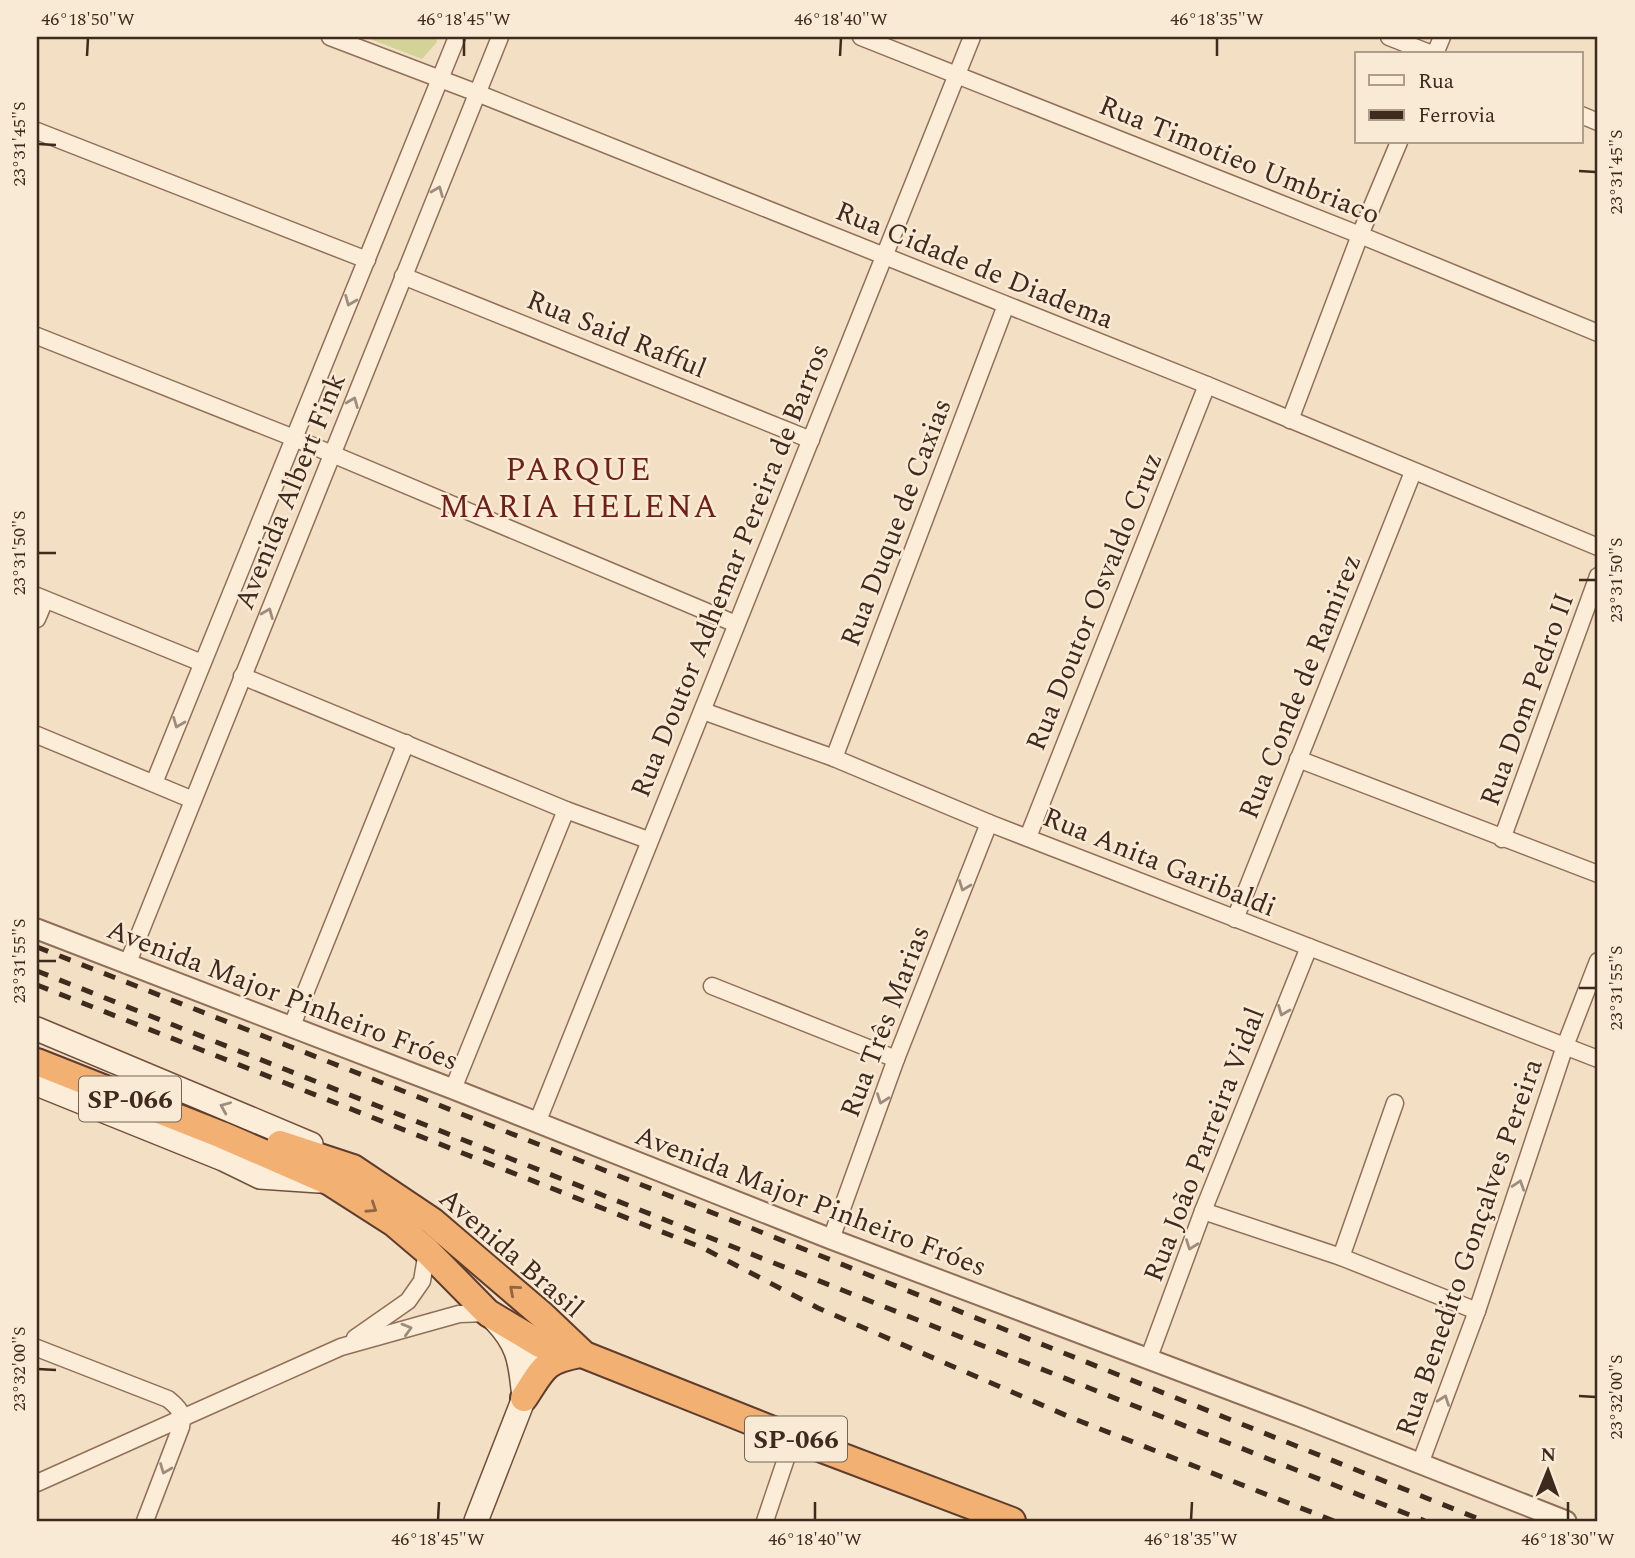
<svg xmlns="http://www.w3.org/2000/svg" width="1635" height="1558" viewBox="0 0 1635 1558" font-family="Spectral,serif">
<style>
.green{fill:#d3d297}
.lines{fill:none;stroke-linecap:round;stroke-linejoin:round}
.minor-casing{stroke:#906f58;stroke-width:19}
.tertiary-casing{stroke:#906f58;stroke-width:23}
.secondary-casing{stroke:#72503b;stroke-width:26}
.trunk-casing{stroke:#5e3d2d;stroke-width:30}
.minor{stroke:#fcedd9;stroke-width:16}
.tertiary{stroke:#fcedd9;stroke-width:19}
.secondary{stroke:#fcedd9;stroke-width:23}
.trunk{stroke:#f2b073;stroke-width:26}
.rail{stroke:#3f2a1e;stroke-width:5;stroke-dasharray:12 12;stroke-linecap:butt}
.oneway{stroke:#9e8c7c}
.oneway2{stroke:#906644}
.ticks{fill:none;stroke:#3f2a1e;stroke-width:2.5}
.labels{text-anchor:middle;stroke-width:5;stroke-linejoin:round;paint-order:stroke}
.shield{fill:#f9ead5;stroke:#776455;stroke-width:2}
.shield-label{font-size:26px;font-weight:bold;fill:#3f2a1e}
.street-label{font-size:28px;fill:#3f2a1e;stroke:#f9ead5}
.quarter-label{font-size:32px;letter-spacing:2px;fill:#702018;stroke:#f9ead5}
.neatline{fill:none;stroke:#3f2a1e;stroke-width:2.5}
.ticks-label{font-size:18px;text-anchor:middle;fill:#3f2a1e}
</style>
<rect width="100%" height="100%" fill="#f3dfc4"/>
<polygon class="green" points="365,37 436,37 437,42 422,59"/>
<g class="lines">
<g class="minor-casing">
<g id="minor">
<polyline points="330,37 477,93 1207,385 1598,547"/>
<polyline points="861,37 1360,235 1598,333"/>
<polyline points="1389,37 1432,54"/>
<polyline points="1435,54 1442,37"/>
<polyline points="1581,115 1598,122"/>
<polyline points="37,131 367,260"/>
<polyline points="403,276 811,440"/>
<polyline points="37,336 294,438 736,624"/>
<polyline points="1290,420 1360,235 1399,142"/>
<polyline points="37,596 202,663"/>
<polyline points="37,619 45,600"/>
<polyline points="242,676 566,810 648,840"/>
<polyline points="703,711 834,758 989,823 1598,1059"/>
<polyline points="37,735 193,800"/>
<polyline points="834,758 1006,305"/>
<polyline points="1298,759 1598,874"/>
<polyline points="154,783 457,37"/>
<polyline points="1028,837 1207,385"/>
<polyline points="1502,839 1598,576"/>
<polyline points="1235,919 1413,472"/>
<polyline points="127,965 500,37"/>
<polyline points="712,986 896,1059"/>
<polyline points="291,1028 406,743"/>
<polyline points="453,1089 566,810"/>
<polyline points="537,1123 972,37"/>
<polyline points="1203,1211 1341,1257 1477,1311"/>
<polyline points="831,1239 896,1059 989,823"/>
<polyline points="1341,1257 1395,1103"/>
<polyline points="355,1338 408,1301 422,1281 427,1251"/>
<path d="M37,1348L168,1399C178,1407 184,1413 181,1427L145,1521"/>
<polyline points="1148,1360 1203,1211 1309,947"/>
<polyline points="1420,1464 1477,1311 1565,1046 1598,961"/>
<polyline points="37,1483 341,1347 459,1314 488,1313"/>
<polyline points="765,1521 793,1438"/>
</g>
</g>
<g class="tertiary-casing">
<polyline id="tertiary" points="37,929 453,1089 831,1239 1302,1417 1566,1521"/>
</g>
<g class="secondary-casing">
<g id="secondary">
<polyline points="37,1029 311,1144"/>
<polyline points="37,1084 223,1159 260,1177 319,1181"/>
<path d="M495,1320C517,1343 520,1359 523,1389"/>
<polyline points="476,1521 524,1398 540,1344"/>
</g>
</g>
<g class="trunk-casing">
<g id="trunk">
<polyline points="37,1062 222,1135 330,1182 394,1223 427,1251 488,1313 540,1344 582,1354 793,1438 1012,1521"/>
<polyline points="280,1144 353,1168 432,1221 542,1315 581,1352"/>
<path d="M524,1398C544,1368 543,1361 580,1354"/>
</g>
</g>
<use href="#minor" class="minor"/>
<use href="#tertiary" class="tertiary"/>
<use href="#secondary" class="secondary"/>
<use href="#trunk" class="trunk"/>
<g class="rail">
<polyline points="37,947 741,1224 1484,1521"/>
<polyline points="37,971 1425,1521"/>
<polyline points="37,985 703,1248 818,1308 1072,1418 1334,1521"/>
</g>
</g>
<defs><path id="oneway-chevron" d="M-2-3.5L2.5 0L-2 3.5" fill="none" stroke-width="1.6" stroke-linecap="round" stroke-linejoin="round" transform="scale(1.75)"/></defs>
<g class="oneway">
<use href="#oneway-chevron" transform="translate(438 191) rotate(-68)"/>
<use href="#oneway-chevron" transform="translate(350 301) rotate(112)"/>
<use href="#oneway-chevron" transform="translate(353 402) rotate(-68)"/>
<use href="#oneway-chevron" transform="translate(268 613) rotate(-68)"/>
<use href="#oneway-chevron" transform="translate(178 723) rotate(112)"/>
<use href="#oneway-chevron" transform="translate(964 886) rotate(111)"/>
<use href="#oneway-chevron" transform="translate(1283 1011) rotate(112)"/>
<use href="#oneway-chevron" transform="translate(882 1099) rotate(110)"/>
<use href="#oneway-chevron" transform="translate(225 1107) rotate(-157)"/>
<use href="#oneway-chevron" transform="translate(1519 1185) rotate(-72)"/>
<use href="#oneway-chevron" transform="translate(1191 1245) rotate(110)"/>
<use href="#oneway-chevron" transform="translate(407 1329) rotate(-16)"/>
<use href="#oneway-chevron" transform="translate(1444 1400) rotate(-70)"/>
<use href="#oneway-chevron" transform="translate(165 1469) rotate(111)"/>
</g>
<g class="oneway2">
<use href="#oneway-chevron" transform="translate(372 1208) rotate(33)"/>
<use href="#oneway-chevron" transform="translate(514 1290) rotate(-139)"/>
</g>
<path class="ticks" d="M87,56L88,38M464,56V38M840,56L841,38M1217,56V38M38,144L56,145M1579,171L1596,172M38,553H56M1579,580H1596M38,961H56M1579,988H1596M38,1369L56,1370M1579,1396L1596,1397M438,1520L439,1502M815,1520V1502M1191,1520L1192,1502M1568,1520V1502"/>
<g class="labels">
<g class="shield">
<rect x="79" y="1076.5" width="102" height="45" rx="5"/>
<rect x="745" y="1416.5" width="102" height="45" rx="5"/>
</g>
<g class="shield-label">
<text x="130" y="1108">SP-066</text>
<text x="796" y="1448">SP-066</text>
</g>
<g class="street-label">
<text transform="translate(1240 159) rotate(22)" y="10">Rua Timotieo Umbriaco</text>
<text transform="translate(975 264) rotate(22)" y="10">Rua Cidade de Diadema</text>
<text transform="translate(617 333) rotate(22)" y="10">Rua Said Rafful</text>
<text transform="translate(289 491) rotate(-68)" y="10">Avenida Albert Fink</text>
<text transform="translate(895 522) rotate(-69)" y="10">Rua Duque de Caxias</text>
<text transform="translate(729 570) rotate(-68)" y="10">Rua Doutor Adhemar Pereira de Barros</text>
<text transform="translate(1093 601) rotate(-68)" y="10">Rua Doutor Osvaldo Cruz</text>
<text transform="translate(1299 686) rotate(-68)" y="10">Rua Conde de Ramirez</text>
<text transform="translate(1526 699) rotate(-70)" y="10">Rua Dom Pedro II</text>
<text transform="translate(1160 861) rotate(22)" y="10">Rua Anita Garibaldi</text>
<text transform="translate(283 994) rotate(21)" y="10">Avenida Major Pinheiro Fróes</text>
<text transform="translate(884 1021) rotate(-69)" y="10">Rua Três Marias</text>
<text transform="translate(1203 1144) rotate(-69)" y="10">Rua João Parreira Vidal</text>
<text transform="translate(811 1200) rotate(21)" y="10">Avenida Major Pinheiro Fróes</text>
<text transform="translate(1468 1247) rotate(-71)" y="10">Rua Benedito Gonçalves Pereira</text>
<text transform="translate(512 1252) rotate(41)" y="10">Avenida Brasil</text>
</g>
<g class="quarter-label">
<text x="579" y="480">PARQUE<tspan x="579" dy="37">MARIA HELENA</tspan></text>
</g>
</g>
<rect width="1635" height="1558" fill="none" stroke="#f9ead5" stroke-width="77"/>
<rect x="1355" y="52" width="228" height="91" fill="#f9ead5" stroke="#af9d8c" stroke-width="2"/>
<rect x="1369" y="75" width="35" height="10" fill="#fcedd9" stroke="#af9d8c" stroke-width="2"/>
<text x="1418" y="88" font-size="21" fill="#3f2a1e">Rua</text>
<rect x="1369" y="110" width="35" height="10" fill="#3f2a1e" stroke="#af9d8c" stroke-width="2"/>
<text x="1418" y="122" font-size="21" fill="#3f2a1e">Ferrovia</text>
<g transform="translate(1548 1471) rotate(1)" stroke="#f9ead5" stroke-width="5" paint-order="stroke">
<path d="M0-5L12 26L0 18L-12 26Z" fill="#3f2a1e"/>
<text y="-10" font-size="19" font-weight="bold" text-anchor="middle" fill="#3f2a1e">N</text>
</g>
<rect x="38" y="38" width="1558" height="1482" class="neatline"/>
<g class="ticks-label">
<text x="88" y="25">46°18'50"W</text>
<text x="464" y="25">46°18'45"W</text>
<text x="841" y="25">46°18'40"W</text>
<text x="1217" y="25">46°18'35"W</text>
<text transform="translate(19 144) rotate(-90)" y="6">23°31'45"S</text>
<text transform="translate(1616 172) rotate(-90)" y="6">23°31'45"S</text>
<text transform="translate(19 553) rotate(-90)" y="6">23°31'50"S</text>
<text transform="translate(1616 580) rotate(-90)" y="6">23°31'50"S</text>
<text transform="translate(19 961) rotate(-90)" y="6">23°31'55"S</text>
<text transform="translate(1616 988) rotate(-90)" y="6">23°31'55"S</text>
<text transform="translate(19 1369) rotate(-90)" y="6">23°32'00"S</text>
<text transform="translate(1616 1397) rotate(-90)" y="6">23°32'00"S</text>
<text x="438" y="1545">46°18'45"W</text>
<text x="815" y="1545">46°18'40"W</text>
<text x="1191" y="1545">46°18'35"W</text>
<text x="1568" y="1545">46°18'30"W</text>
</g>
</svg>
